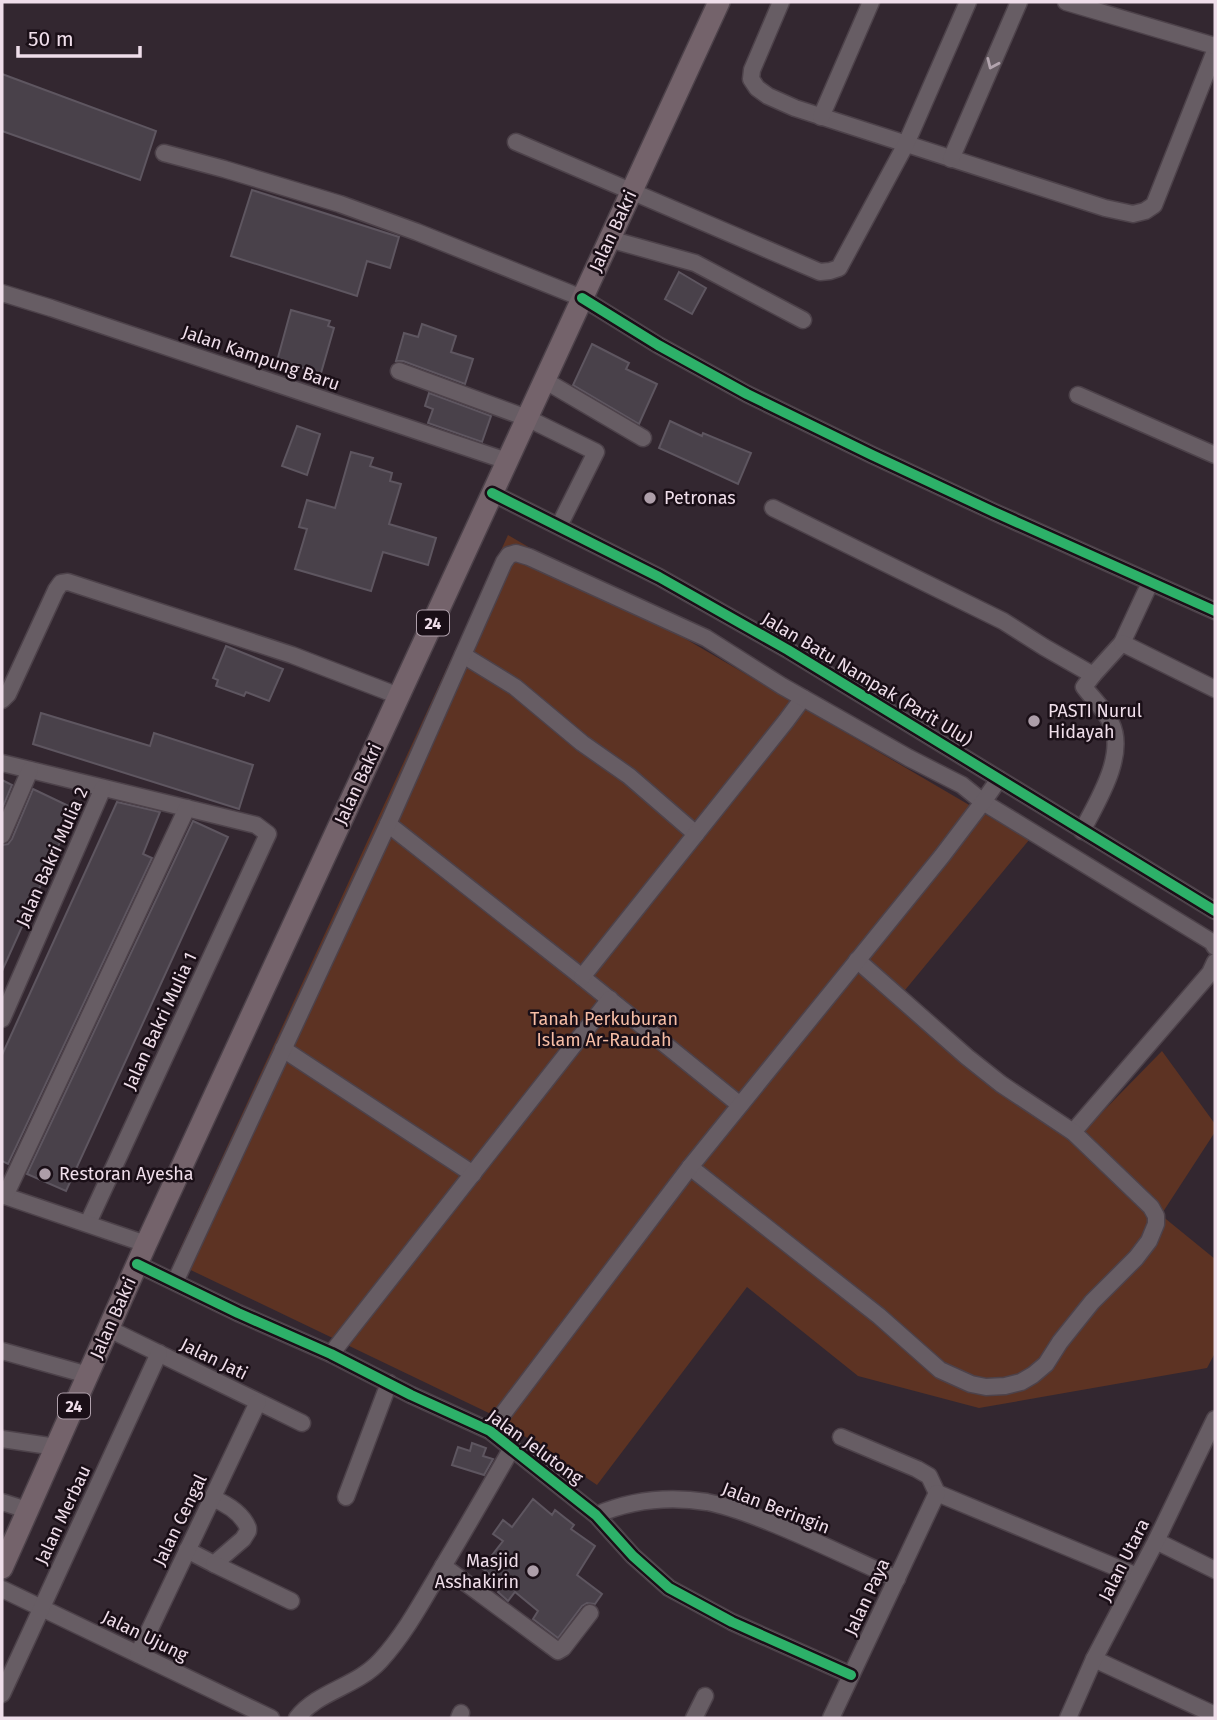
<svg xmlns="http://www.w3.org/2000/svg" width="1217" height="1720" viewBox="0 0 1217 1720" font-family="'Fira Sans',sans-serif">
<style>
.green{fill:#5d3323}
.building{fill:#49414a;stroke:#5e5660;stroke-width:2}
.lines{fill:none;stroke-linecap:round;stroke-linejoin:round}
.minor-casing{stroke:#4d424a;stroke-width:19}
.major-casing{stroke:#4d424a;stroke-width:24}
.minor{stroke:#675d64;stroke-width:16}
.major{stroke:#74636b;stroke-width:21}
.cycleway-casing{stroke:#1a0f17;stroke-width:15}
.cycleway{stroke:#2db169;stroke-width:10}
.oneway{stroke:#b2a4ae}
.poi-dot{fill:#ad9ea9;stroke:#1a0f17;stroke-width:2.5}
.labels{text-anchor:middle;stroke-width:5;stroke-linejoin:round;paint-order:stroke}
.shield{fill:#1a0f17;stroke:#afa0ab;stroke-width:2}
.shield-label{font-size:16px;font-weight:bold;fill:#efdeea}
.street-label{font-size:18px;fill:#efdeea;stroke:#1a0f17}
.poi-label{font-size:18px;fill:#efdeea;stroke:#1a0f17;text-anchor:start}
.park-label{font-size:18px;fill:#f6bda5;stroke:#1a0f17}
</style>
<rect width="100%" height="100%" fill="#332730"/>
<polygon class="green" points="508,535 1029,840 896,1001 1072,1143 1162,1051 1215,1124 1215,1132 1161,1215 1215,1259 1215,1353 1207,1368 979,1408 858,1376 747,1287 597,1485 493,1415 174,1262"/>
<g class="building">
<polygon points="2,74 156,131 140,180 2,131"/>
<polygon points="252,190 399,237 390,268 367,261 357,296 231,256"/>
<polygon points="679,272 706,288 692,314 665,299"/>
<polygon points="291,310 330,321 328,326 334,328 321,373 277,361"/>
<polygon points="422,324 456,336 451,352 473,359 465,384 403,361 396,361 404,333 418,337"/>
<polygon points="592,344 629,363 626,369 657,384 639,424 573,385"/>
<polygon points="429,393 491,416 482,442 428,423 433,409 425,406"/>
<polygon points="670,421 702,436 703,433 751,453 738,484 659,448"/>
<polygon points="297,426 320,434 307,475 282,466"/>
<polygon points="351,452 373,458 370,466 392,473 390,481 401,484 389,524 436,538 428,565 383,552 371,591 295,569 307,529 299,527 307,500 335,508"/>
<polygon points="226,646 283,669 269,701 246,692 244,696 216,686 218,680 213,678"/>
<polygon points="41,713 150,746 154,733 253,765 239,809 33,744"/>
<polygon points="2,780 12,785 2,809"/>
<polygon points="33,789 75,809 2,971 2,845 8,844 12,839"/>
<polygon points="117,802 160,812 143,854 152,858 8,1164 2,1161 2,1055"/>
<polygon points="193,821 228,837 66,1191 27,1174"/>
<polygon points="472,1443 486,1448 483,1456 493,1459 484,1475 452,1465 458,1447 470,1451"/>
<polygon points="533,1499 552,1515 555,1510 574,1525 571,1529 595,1546 577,1575 602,1594 595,1604 587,1603 582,1606 558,1638 533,1619 538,1611 515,1592 508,1601 498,1592 503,1585 482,1568 503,1541 493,1534 503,1520 512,1527"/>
</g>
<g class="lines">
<g class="minor-casing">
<g id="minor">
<polyline points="781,2 752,70 751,79 757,88 768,96 795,108 1105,208 1133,214 1145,211 1154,205 1215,51"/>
<polyline points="1066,2 1215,46"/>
<polyline points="821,117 871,2"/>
<polyline points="516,142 820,272 830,271 839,268 906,144 968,2"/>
<polyline points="164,153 224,169 340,204 417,232 582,298 658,345 747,394 872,455 994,512 1215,611"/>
<polyline points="951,159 1019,2"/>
<polyline points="609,239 695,263 803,320"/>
<polyline points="2,293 51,308 507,461"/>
<polyline points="399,371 527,418 596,452 559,526"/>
<polyline points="544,380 643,438"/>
<polyline points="1078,395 1215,455"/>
<polyline points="492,493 659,577 788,650 1215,911"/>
<polyline points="773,508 1003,621 1044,647 1093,675 1122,643 1150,583"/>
<polyline points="1122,643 1215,689"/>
<polyline points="463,655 515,687 582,743 629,776 696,834"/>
<polyline points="2,700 8,694 56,590 61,583 68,582 292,655 399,696"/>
<polyline points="2,763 256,825 268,834 88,1223"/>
<polyline points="388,824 582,977 740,1105"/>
<path d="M1082,831C1097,802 1127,755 1111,723C1105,710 1093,699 1084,687L1093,675"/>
<polyline points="2,835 30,770"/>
<polyline points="582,977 786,721 803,698"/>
<polyline points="2,1019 103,788"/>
<polyline points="283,1049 473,1174"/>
<polyline points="1073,1132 1210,973 1215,962"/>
<polyline points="690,1167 879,1316 940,1370 971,1384 986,1387 1005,1386 1021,1382 1033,1375 1046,1364 1060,1342 1092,1302 1136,1258 1149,1241 1156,1224 1156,1216 1151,1207 1073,1132 1001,1084 967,1057 857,960"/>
<polyline points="2,1195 146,1244"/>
<polyline points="5,1196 187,808"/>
<polyline points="137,1264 238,1313 331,1354 411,1395 490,1431 596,1515 633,1556 669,1588 732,1622 851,1675"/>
<polyline points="175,1282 388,824 504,562 509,555 516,553 529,557 706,638 782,686 909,758 962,785 983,802 1212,942 1215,947"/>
<polyline points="109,1329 302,1423"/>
<polyline points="2,1351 88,1375"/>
<polyline points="331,1354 610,999"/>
<polyline points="490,1431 690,1167 942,856 983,802 999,779"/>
<polyline points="841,1437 917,1469 929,1476 937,1493"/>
<polyline points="2,1439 56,1447"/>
<polyline points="937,1493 1137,1576"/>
<polyline points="346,1497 389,1383"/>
<polyline points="2,1502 27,1510"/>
<path d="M596,1515C631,1500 669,1496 707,1502C728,1506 749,1514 769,1522C812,1539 854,1560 897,1579"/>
<polyline points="1156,1541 1215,1570"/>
<path d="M187,1550L214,1564L243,1539L248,1531V1528C242,1513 227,1504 212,1498"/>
<polyline points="214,1564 291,1601"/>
<polyline points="443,1566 558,1651 563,1648 590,1613"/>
<polyline points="2,1589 271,1718"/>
<polyline points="138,1654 258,1402"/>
<polyline points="1094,1659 1215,1715"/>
<polyline points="2,1694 159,1353"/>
<path d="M297,1718C318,1691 356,1687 380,1661C405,1634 423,1600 442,1568C466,1528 489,1488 512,1448"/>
<polyline points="459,1718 461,1713"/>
<polyline points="694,1718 705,1696"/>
<polyline points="831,1718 937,1493"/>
<polyline points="1068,1718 1094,1659 1156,1541 1215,1419"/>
</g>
</g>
<g class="major-casing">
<polyline id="major" points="2,1568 146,1244 719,2"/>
</g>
<use href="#minor" class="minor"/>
<use href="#major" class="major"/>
<g class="cycleway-casing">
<g id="cycleway">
<polyline points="582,298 658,345 747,394 872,455 994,512 1215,611"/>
<polyline points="492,493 659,577 788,650 1215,911"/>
<polyline points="137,1264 238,1313 331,1354 411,1395 490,1431 596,1515 633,1556 669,1588 732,1622 851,1675"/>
</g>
</g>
<use href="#cycleway" class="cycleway"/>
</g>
<defs><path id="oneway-chevron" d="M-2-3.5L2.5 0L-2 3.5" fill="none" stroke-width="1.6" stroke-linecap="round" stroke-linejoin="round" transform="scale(1.75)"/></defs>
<use class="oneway" href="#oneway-chevron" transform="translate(992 64) rotate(114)"/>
<g class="poi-dot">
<circle cx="650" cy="498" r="7"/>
<circle cx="1034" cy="721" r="7"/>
<circle cx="45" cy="1174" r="7"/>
<circle cx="533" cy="1571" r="7"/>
</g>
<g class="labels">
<g class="shield">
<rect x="417" y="610.5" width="32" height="25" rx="5"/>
<rect x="58" y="1393.5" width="32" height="25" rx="5"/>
</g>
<g class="shield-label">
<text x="433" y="629">24</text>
<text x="74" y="1412">24</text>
</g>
<g class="street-label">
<text transform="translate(613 231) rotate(-65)" y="6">Jalan Bakri</text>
<text transform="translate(261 358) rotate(19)" y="6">Jalan Kampung Baru</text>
<text transform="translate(867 679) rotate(31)" y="6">Jalan Batu Nampak (Parit Ulu)</text>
<text transform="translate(358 784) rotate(-65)" y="6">Jalan Bakri</text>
<text transform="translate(52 857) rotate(-66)" y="6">Jalan Bakri Mulia 2</text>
<text transform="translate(160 1021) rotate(-65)" y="6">Jalan Bakri Mulia 1</text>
<text transform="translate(113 1318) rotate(-66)" y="6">Jalan Bakri</text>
<text transform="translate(214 1359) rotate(26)" y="6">Jalan Jati</text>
<text transform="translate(535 1447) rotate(36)" y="6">Jalan Jelutong</text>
<text transform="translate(776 1508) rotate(21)" y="6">Jalan Beringin</text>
<text transform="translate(63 1515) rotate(-65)" y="6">Jalan Merbau</text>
<text transform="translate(180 1520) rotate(-64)" y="6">Jalan Cengal</text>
<text transform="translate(1124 1560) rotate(-63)" y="6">Jalan Utara</text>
<text transform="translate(867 1597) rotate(-65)" y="6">Jalan Paya</text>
<text transform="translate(145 1636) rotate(26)" y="6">Jalan Ujung</text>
</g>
<g class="poi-label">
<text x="664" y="504">Petronas</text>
<text x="1048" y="717">PASTI Nurul<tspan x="1048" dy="21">Hidayah</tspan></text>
<text x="59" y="1180">Restoran Ayesha</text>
<text x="519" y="1567" text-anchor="end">Masjid<tspan x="519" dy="21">Asshakirin</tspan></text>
</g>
<g class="park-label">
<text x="604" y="1025">Tanah Perkuburan<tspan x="604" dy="21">Islam Ar-Raudah</tspan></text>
</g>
</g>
<rect width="1217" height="1720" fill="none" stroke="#efdeea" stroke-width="7"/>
<path d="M18 46v10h122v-10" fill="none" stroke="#efdeea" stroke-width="3.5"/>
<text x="28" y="46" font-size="21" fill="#efdeea" stroke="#1a0f17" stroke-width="5" paint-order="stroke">50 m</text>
</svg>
